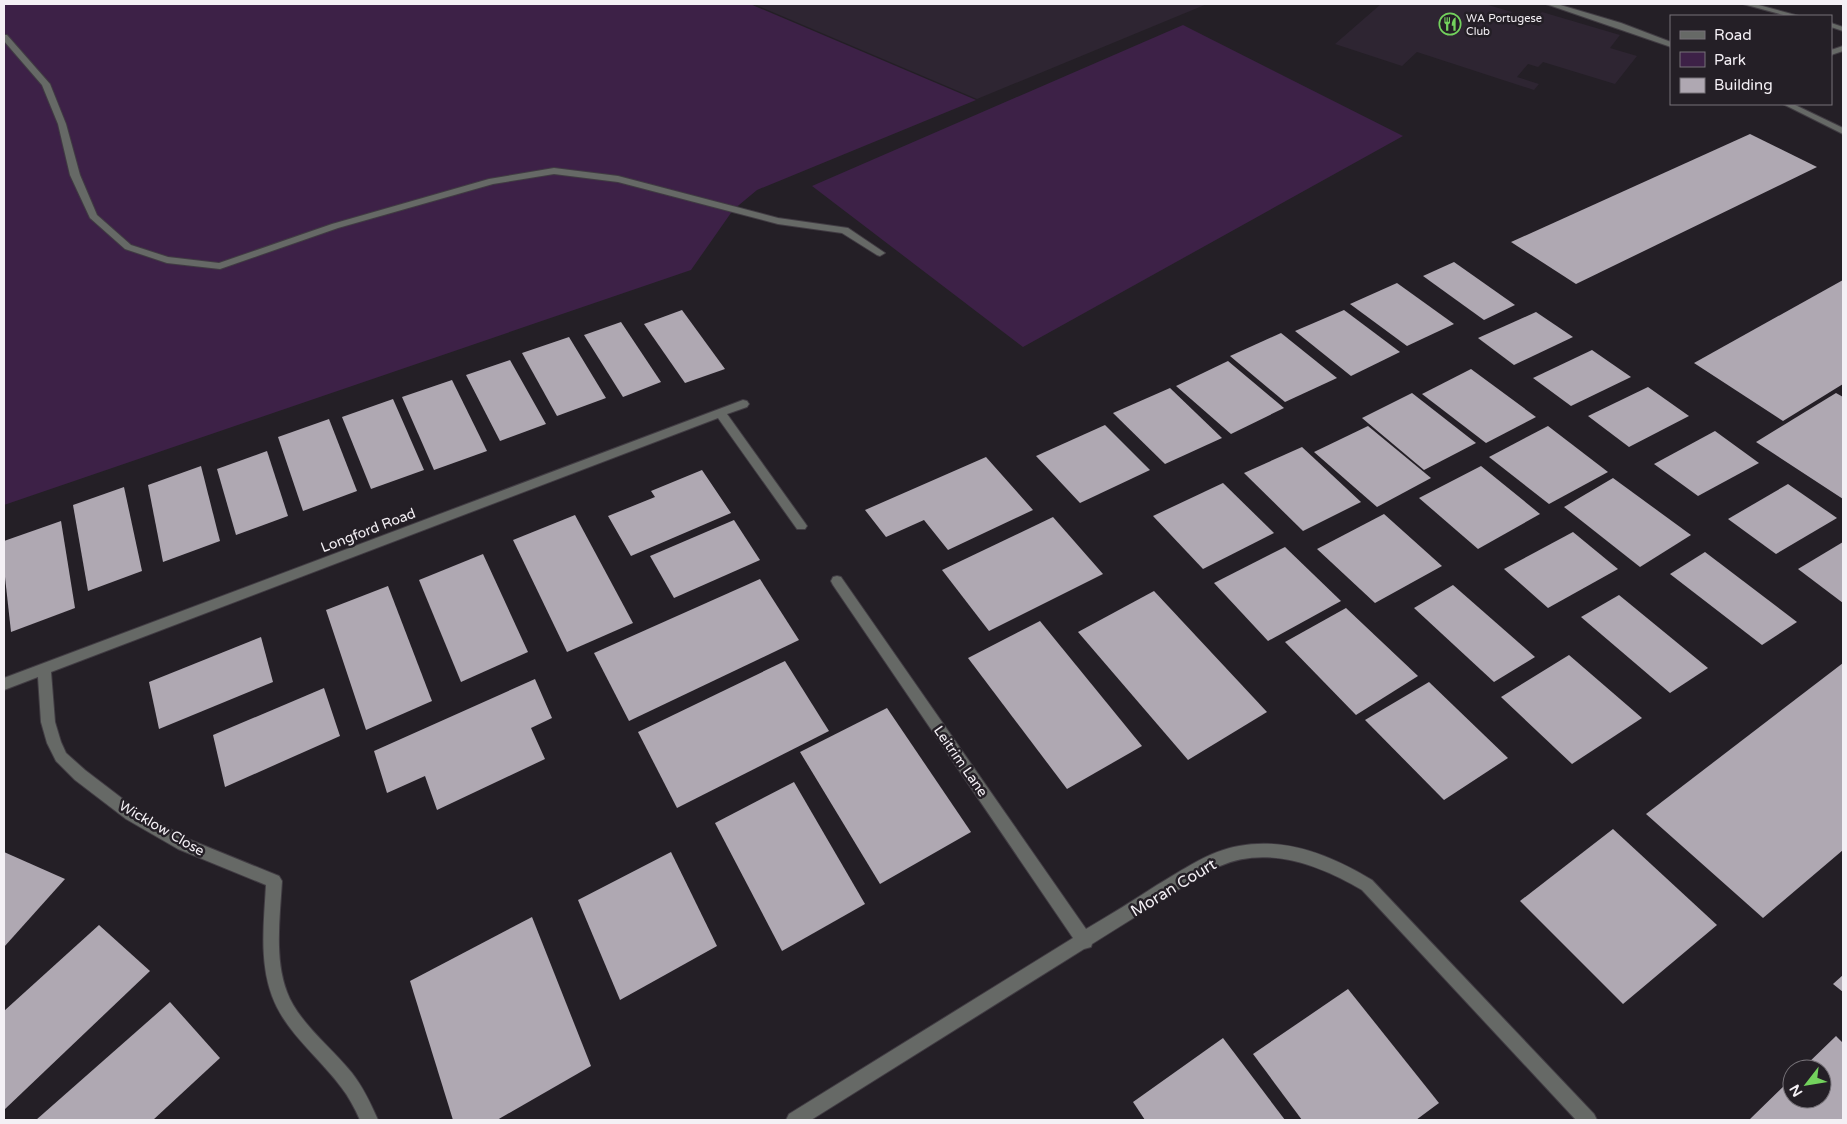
<svg xmlns="http://www.w3.org/2000/svg" width="1847" height="1124" viewBox="0 0 1847 1124" font-family="'Varela Round',sans-serif">
<style>
.built{fill:#2e2532}
.green{fill:#3d2147}
.building{fill:#afa8b2}
.lines{fill:none;stroke-linecap:round;stroke-linejoin:round}
.minor-casing{stroke:#413c43;stroke-width:2}
.minor{fill:#666966;fill-rule:evenodd}
.labels{text-anchor:middle;stroke-width:5;stroke-linejoin:round;paint-order:stroke}
.far-poi-label{font-size:11px;fill:#f4f0f5;stroke:#241f26;text-anchor:start}
.street-label{font-size:14px;fill:#f4f0f5;stroke:#241f26}
.near-street-label{font-size:16px;fill:#f4f0f5;stroke:#241f26}
</style>
<rect width="100%" height="100%" fill="#241f26"/>
<g class="built">
<polygon points="754,4 1207,4 977,99"/>
<polygon points="1381,4 1485,4 1512,12 1508,17 1539,26 1542,22 1534,20 1542,12 1620,35 1610,48 1637,56 1615,84 1543,62 1538,67 1528,64 1517,77 1539,84 1534,90 1417,52 1402,66 1335,44"/>
</g>
<g class="green">
<polygon points="4,4 750,4 976,100 757,190 733,210 691,270 4,505"/>
<polygon points="1183,25 1403,136 1023,347 812,186"/>
</g>
<g class="building">
<polygon points="1750,134 1817,167 1576,284 1511,242"/>
<polygon points="1454,262 1515,305 1484,320 1423,276"/>
<polygon points="1843,280 1843,384 1783,421 1694,363"/>
<polygon points="1397,283 1454,324 1407,346 1350,304"/>
<polygon points="682,310 725,369 685,383 644,324"/>
<polygon points="1344,310 1400,352 1351,376 1295,331"/>
<polygon points="1536,312 1573,337 1514,365 1478,338"/>
<polygon points="621,322 661,382 623,397 584,335"/>
<polygon points="1281,333 1337,378 1285,402 1230,356"/>
<polygon points="569,337 606,398 557,416 522,353"/>
<polygon points="1592,350 1631,377 1571,406 1533,378"/>
<polygon points="510,360 546,424 500,441 466,375"/>
<polygon points="1228,361 1284,408 1231,434 1176,386"/>
<polygon points="1471,369 1536,417 1486,443 1422,394"/>
<polygon points="452,380 487,451 434,470 402,397"/>
<polygon points="1648,387 1689,416 1629,447 1588,416"/>
<polygon points="1170,388 1222,438 1165,464 1113,413"/>
<polygon points="1412,393 1476,443 1424,470 1362,418"/>
<polygon points="1836,393 1843,397 1843,499 1756,442"/>
<polygon points="393,399 424,470 371,489 342,417"/>
<polygon points="329,419 357,491 303,511 278,437"/>
<polygon points="1105,425 1150,470 1080,503 1036,456"/>
<polygon points="1368,426 1431,478 1377,507 1314,452"/>
<polygon points="1548,426 1608,472 1549,504 1489,457"/>
<polygon points="1715,431 1759,463 1698,496 1654,464"/>
<polygon points="1302,447 1361,502 1303,531 1244,473"/>
<polygon points="267,451 288,516 236,535 217,469"/>
<polygon points="986,457 1033,510 948,550 924,520 886,537 865,510"/>
<polygon points="201,466 220,541 163,562 148,485"/>
<polygon points="1481,466 1540,514 1478,549 1419,498"/>
<polygon points="702,470 731,513 631,556 608,516 655,497 651,491"/>
<polygon points="1613,478 1691,535 1640,567 1564,507"/>
<polygon points="1223,483 1274,533 1203,569 1153,516"/>
<polygon points="1788,484 1837,518 1776,554 1728,519"/>
<polygon points="124,487 142,571 88,591 73,505"/>
<polygon points="1384,514 1442,566 1375,603 1317,549"/>
<polygon points="575,515 633,623 567,652 513,540"/>
<polygon points="1053,517 1103,574 989,631 942,570"/>
<polygon points="734,520 760,560 674,598 650,556"/>
<polygon points="61,521 75,608 11,632 4,568 4,541"/>
<polygon points="1573,532 1618,569 1548,608 1504,569"/>
<polygon points="1843,542 1843,603 1798,569"/>
<polygon points="1285,547 1341,601 1268,641 1214,583"/>
<polygon points="1705,552 1797,622 1762,645 1670,574"/>
<polygon points="483,554 528,652 461,682 419,580"/>
<polygon points="760,579 799,640 629,721 594,653"/>
<polygon points="1453,585 1535,657 1494,682 1414,608"/>
<polygon points="388,586 432,701 366,730 326,610"/>
<polygon points="1154,591 1267,712 1188,760 1078,632"/>
<polygon points="1619,595 1708,668 1670,693 1581,617"/>
<polygon points="1346,608 1418,676 1356,715 1285,642"/>
<polygon points="1040,621 1142,746 1067,789 968,658"/>
<polygon points="261,637 273,682 159,729 149,682"/>
<polygon points="1569,655 1642,718 1572,764 1501,697"/>
<polygon points="785,661 829,731 677,808 638,732"/>
<polygon points="1843,663 1843,850 1763,918 1646,814"/>
<polygon points="535,679 552,718 531,728 545,759 437,810 425,776 387,793 374,751"/>
<polygon points="1429,682 1508,758 1444,800 1365,720"/>
<polygon points="324,688 340,736 225,787 213,735"/>
<polygon points="887,708 971,832 880,884 800,752"/>
<polygon points="794,782 865,904 782,951 715,823"/>
<polygon points="1613,829 1717,925 1623,1004 1520,901"/>
<polygon points="4,852 65,879 4,947"/>
<polygon points="671,852 717,946 620,1000 578,900"/>
<polygon points="532,917 591,1066 497,1120 453,1120 410,981"/>
<polygon points="99,925 150,971 4,1110 4,1011"/>
<polygon points="1843,975 1843,992 1833,984"/>
<polygon points="1348,989 1439,1103 1416,1120 1302,1120 1253,1054"/>
<polygon points="170,1002 220,1058 153,1120 36,1120"/>
<polygon points="1836,1036 1843,1043 1843,1120 1749,1120 1792,1078 1792,1099 1822,1099 1822,1069 1802,1069"/>
<polygon points="1223,1038 1285,1120 1145,1120 1133,1102"/>
</g>
<g class="lines">
<g class="minor-casing">
<g id="minor">
<polygon points="1546,4 1557,4 1621,23 1671,42 1671,47"/>
<polygon points="1743,4 1755,4 1799,16 1787,16"/>
<polygon points="1831,23 1843,27 1843,31 1831,27"/>
<polygon points="4,35 7,35 50,84 66,124 80,175 97,215 131,245 168,257 219,263 332,224 489,179 554,168 618,176 778,218 848,228 885,253 880,256 877,255 842,233 778,224 618,182 554,174 493,184 338,228 220,269 167,263 125,249 90,218 70,175 58,124 42,85 4,41"/>
<polygon points="1843,46 1843,51 1831,55 1831,50"/>
<polygon points="1783,104 1793,104 1843,128 1843,134"/>
<path d="M743,400L747,401L749,404L747,407L727,414L805,523L807,526L805,529H797L718,418L51,672L55,722L61,742L66,753L85,770L136,809L188,839L279,876L282,881C280,916 274,958 287,992C298,1022 332,1048 352,1073C363,1087 371,1104 378,1120H360C355,1109 349,1097 341,1087C319,1057 285,1032 272,996C259,961 264,922 266,885L178,849L126,819L75,780L56,761L47,743L41,722L38,677L4,690V678Z"/>
<path d="M837,576L841,577L1086,929C1110,915 1134,900 1157,885C1183,870 1209,851 1239,846C1287,837 1332,856 1372,880L1594,1114L1597,1120H1576L1362,890C1320,865 1267,845 1220,866C1201,874 1184,886 1167,897C1142,913 1117,928 1092,944L1091,947L1084,949L811,1120H786L789,1114L1073,938L833,585L831,581L833,577Z"/>
</g>
</g>
<use href="#minor" class="minor"/>
</g>
<defs>
<g id="restaurant-ring" transform="scale(1.125)"><circle r="9.5" fill="#241f26" stroke="#73d25d" stroke-width="1.5"/><path d="M-5-6h1v4h1v-4h1v4h1v-4h1v5L-1.5 .5V6h-2V.5L-5-1ZM5-6V6H3V1.5H1.5Q1.5-4 5-6Z" fill="#73d25d"/></g>
</defs>
<g fill-rule="evenodd">
<use href="#restaurant-ring" x="1450" y="24"/>
</g>
<g class="labels">
<g class="far-poi-label">
<text x="1466" y="22">WA Portugese<tspan x="1466" dy="13">Club</tspan></text>
</g>
<g class="street-label">
<text transform="translate(368 530) rotate(-21)" y="5">Longford Road</text>
<text transform="translate(961 761) rotate(55)" y="5">Leitrim Lane</text>
<text transform="translate(162 828) rotate(30)" y="5">Wicklow Close</text>
</g>
<g class="near-street-label">
<text transform="translate(1173 887) rotate(-31)" y="6">Moran Court</text>
</g>
</g>
<rect width="1847" height="1124" fill="none" stroke="#f4f0f5" stroke-width="10"/>
<rect x="1670" y="15" width="162" height="90" fill="#241f26" stroke="#777379"/>
<rect x="1680" y="31" width="25" height="8" fill="#666966" stroke="#777379"/>
<text x="1714" y="40" font-size="15" fill="#f4f0f5">Road</text>
<rect x="1680" y="52" width="25" height="15" fill="#3d2147" stroke="#777379"/>
<text x="1714" y="65" font-size="15" fill="#f4f0f5">Park</text>
<rect x="1680" y="78" width="25" height="15" fill="#afa8b2" stroke="#777379"/>
<text x="1714" y="90" font-size="15" fill="#f4f0f5">Building</text>
<g transform="translate(1807 1084) rotate(239)"><circle r="24" fill="#241f26" stroke="#777379"/>
<path d="M0-4L9 19L0 12L-9 19Z" fill="#73d25d"/>
<text y="-8" font-size="14" font-weight="bold" text-anchor="middle" fill="#f4f0f5">N</text>
</g>
</svg>
